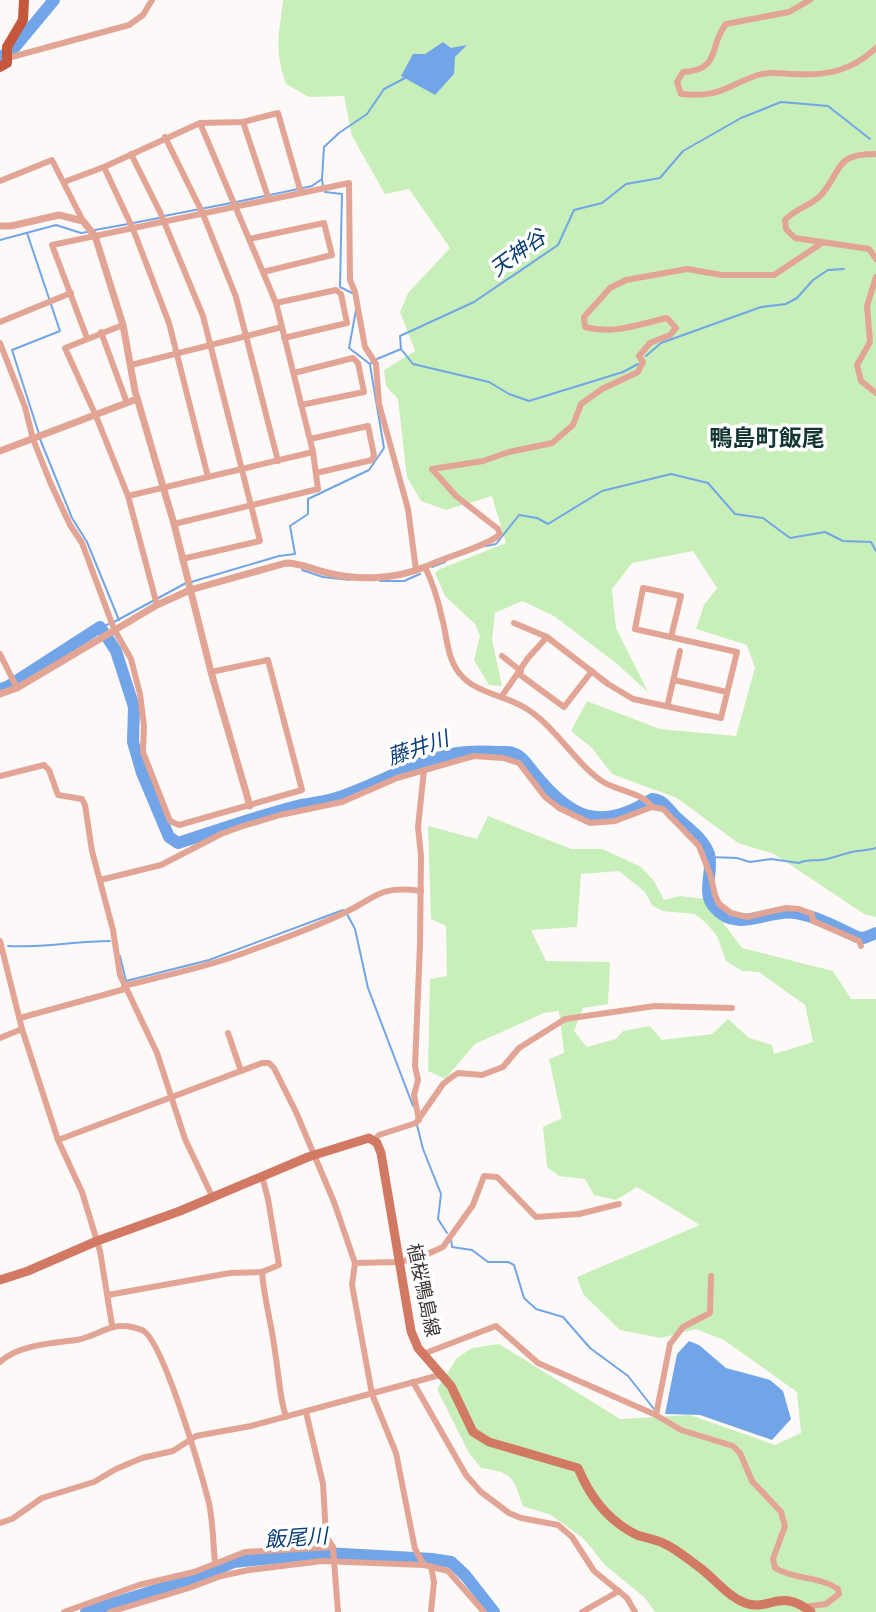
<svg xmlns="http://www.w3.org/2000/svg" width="876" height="1612" viewBox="0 0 876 1612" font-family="Quicksand,'Noto Sans JP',sans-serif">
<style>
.green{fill:#c8efb9;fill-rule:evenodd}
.water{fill:#72a5e7}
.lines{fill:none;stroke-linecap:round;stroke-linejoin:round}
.stream{stroke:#72a5e7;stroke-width:2}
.river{stroke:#72a5e7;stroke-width:12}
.minor{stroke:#e2a595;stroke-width:6}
.tertiary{stroke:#e2a595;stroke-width:7}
.secondary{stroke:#d27963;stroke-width:9}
.primary{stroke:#c4573c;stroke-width:10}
.labels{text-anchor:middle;stroke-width:7;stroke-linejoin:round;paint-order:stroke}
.street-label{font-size:19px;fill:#3d3634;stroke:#fff}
.water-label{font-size:21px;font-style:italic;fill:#0b3e79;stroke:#fff}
.quarter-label{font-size:23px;font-weight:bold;fill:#143734;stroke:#fff}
</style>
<rect width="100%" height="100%" fill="#fdf9f8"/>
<g class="green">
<path d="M283,0H876V917L864,914L774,854L738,843L677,798L612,774L592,748L571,731L587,701L660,729L736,736L755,668L747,645L696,629L704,605L717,588L693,551L632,563L612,589L616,628L648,692L616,663L554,616L522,601L495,613L492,640L502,686L489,685L474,660L480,636L475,624L445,596L435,573L440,569L506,543L492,496L446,510L421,501L407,477L398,399L386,386L384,370L415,351L400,312L408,293L450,248L409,189L385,194L352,136L344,96L309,97L286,84C274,49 279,36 283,0Z"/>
<path d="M488,816L571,849H603L641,867L654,881L664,900L680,896L705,899L742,948L833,971L851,999H876V1612H655L645,1598L605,1565L584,1539L551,1515L523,1506C512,1476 514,1473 481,1468L469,1453L437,1389L457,1358L472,1348L499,1344L620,1419L690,1415L775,1445L801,1433L797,1392L724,1340L696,1329L661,1338L620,1330L583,1294L577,1277L700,1225L637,1187L616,1200L594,1195L585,1179L559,1176L547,1167L543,1127L562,1118L549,1059L564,1053L559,1011L544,1013L475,1044L445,1079L428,1071L430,979L447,976L446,926L431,919L428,826L477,839ZM619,871L645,892L652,905L662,911L695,914L706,923L717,936L726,961L742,971L759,972L805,1005L813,1042L774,1054L772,1045L749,1038L728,1019L712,1034L662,1040L650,1026L623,1031L616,1039L587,1047L574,1031L583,1008L608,1004L610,962L546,961L531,930L577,927L581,874Z"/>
</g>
<g class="water">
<polygon points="443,42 451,48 467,45 455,57 454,74 435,95 401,76 413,54 425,54"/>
<polygon points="689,1341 699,1345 726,1368 770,1380 783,1391 791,1419 772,1440 700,1415 665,1414 677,1354"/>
</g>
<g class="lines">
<g class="stream">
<polyline points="322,179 323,186"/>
<polyline points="325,192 342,194 340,287 354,294"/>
<polyline points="270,195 312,186 322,179 324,147 339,133 367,114 384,89 405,78"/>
<polyline points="236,202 265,196"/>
<polyline points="164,216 231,203"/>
<polyline points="133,223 159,218"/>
<polyline points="95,230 128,224"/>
<polyline points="27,233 60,331 12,350 39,434"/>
<polyline points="0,240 56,225 81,233 87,232"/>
<polyline points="356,310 349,348 370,364 372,362"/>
<polyline points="401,349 413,364 489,382 509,394 529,401 623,372 638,364"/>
<polyline points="646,356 661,343 761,307 786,304 797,298 813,280 828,270 844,269"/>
<polyline points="377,359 401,349 400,336 474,302 558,245 574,210 602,203 626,184 660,178 683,151 741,118 781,102 828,106 870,139"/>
<polyline points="40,439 72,518 87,542 119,620"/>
<polyline points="486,546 496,544 519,515 537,518 548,524 602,491 671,474 708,483 735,514 763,518 790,538 825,532 843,541 871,542 876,551"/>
<polyline points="432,567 445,562"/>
<polyline points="302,570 323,577 350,580"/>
<polyline points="380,581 404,581 420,574"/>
<polyline points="191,582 279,556 295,554 290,526 308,514 308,499 369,470 384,448 370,365"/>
<polyline points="114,622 186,583"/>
<polyline points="100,627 109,624"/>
<path d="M710,857L737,858L750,862L771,859L799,863C807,859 813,861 821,860C831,859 839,855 848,853C857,850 867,851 876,848"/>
<polyline points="347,914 355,929 368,988 413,1106"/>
<path d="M8,946C42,948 76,941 110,941"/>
<polyline points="120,956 126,981 209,960 343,910"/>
<polyline points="417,1125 423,1149 441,1194 438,1219 447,1233"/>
<polyline points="451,1239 452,1247 472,1250 488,1262 508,1262 514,1265 524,1298 536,1309 563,1317 590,1348 628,1376 654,1409"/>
</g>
<g class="river">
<polyline points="0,58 15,47 54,0"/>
<path d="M107,637L116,651L134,707L133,742L142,773L169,837L178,843C219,830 260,815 301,805C312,803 322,802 333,799C375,787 413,760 458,753C473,750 490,752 506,752C520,752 526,763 534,773C571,819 600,832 652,799C665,800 668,810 677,818C689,829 703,838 709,854C714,871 701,892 714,907C738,935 768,908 796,913C818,917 837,927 857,937L864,938L876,933"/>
<polyline points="0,689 7,687 100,627 103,631"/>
<polyline points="86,1612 201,1576 234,1562 325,1553 432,1559 451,1562 465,1575 494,1612"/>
</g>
<g class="minor">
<path d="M810,0L789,12L726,24C708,46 722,70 683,72L677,82L681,94C721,98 725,86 758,75C771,71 783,74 796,74C828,76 853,70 876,48"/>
<polyline points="8,58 129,25 143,15 152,0"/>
<polyline points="243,122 269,200"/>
<polyline points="165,137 203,214 236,297 278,461"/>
<polyline points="131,154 160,212 203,316 260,541 182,559"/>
<path d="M876,154C834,154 843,169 822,194C813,205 796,208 785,220L786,229L795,238L869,249L876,259"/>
<polyline points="104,167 133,229 169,323 208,477"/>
<polyline points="0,181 52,160 83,221"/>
<polyline points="64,182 104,167 200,123 243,122 278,113 301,193"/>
<polyline points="249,239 324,223 332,255 263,272"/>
<polyline points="876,277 867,306 870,342 857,365 861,381 876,393"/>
<polyline points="276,303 336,290 341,294 347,323 284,338"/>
<polyline points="0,322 71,293"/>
<polyline points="123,325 65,348 96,416 128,496 157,605"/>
<polyline points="101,332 127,403"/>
<polyline points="87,338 52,245 349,183 350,280 355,292 365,347 376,364 379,404 408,509 416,570"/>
<polyline points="0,343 25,407 33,439 50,482 70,525 82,543 114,629 131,659 140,694 144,726 143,752 170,821 179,825 302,790 268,660 211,672"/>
<polyline points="131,365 282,327"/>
<polyline points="294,373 353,358 358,363 364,392 301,405"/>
<polyline points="310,439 368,426 374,455 372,460 316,473"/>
<polyline points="128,496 313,452"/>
<polyline points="174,524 318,489 313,452 276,303 200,123"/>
<polyline points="514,623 547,637 608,684 633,699 721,718 737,652 635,629 643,588 681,596 671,637"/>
<polyline points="0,654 17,688"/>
<polyline points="502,656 521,671"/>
<polyline points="519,674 564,707 592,671"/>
<polyline points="674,680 727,692"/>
<polyline points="502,696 528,658 547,637"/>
<polyline points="668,703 680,651"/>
<polyline points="0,776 44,765 49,770 58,795 82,799 85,805 92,851 113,930 120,975 157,1053 185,1139 212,1196"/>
<path d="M652,807C643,793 619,791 605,783C577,766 557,728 527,709C506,695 476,694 460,674C447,659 447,636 442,618C438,600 433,583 425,567C442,558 491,545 500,534L498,529L456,496L432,469L483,461L509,452L552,443L573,425L581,404L602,389L638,372L643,362L639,356L650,343L670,335L676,328L667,318C639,324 614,335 585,327L584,317L610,288L626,280L687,269L722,275H774L822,243"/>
<polyline points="100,880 161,865 221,834 240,827 280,815 342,802 397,778 474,756 503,758 519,763 545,797 559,808 590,823 615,821 652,807 663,809 699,846 711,877 715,895 719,904 731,913 747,917 786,908 799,909 812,914 813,921 859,941 861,946"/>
<polyline points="0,941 22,1029 58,1140 82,1192 100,1251 112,1325"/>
<path d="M124,986C167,975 211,966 252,950C282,939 313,928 342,914C377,898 377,885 421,891"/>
<polyline points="20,1018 125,989"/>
<polyline points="228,1033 241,1071"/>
<polyline points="0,1038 22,1029"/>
<polyline points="419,1120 414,1095 418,1080 415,1066 420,944 421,856 418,827 424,770"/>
<polyline points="58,1140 262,1063 269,1063 274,1068 296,1112 334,1202 355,1263 352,1285 372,1394 396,1453 415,1549 424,1565"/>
<polyline points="374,1140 379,1135 416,1123 443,1084 452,1077 458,1073 482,1075 503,1067 519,1048 565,1019 655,1006 732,1008"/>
<path d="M262,1176L268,1199L279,1265L262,1272C264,1299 272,1325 275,1352C279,1374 279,1396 286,1417"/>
<polyline points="355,1263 398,1262 421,1257 443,1247 473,1205 484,1176 497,1177 536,1217 579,1214 619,1204"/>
<polyline points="108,1295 230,1273 262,1272"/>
<path d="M423,1354L496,1326L538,1363L656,1415L681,1430L733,1446L740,1453L752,1481L781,1512L785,1526L773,1559L775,1568C795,1580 819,1576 838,1589L839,1594L826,1604L805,1607"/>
<path d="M0,1362C18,1345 52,1343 76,1340C101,1336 112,1318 142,1330C163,1339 202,1476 209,1503C213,1522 213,1543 215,1562"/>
<polyline points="413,1382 466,1475 481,1492 509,1513 521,1518 558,1525 572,1537 594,1571 627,1598 635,1612"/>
<polyline points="306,1412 323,1484 326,1536 333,1547 338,1612"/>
<polyline points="656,1415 670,1344 683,1327 710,1313 711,1276"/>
<polyline points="0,1523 12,1519 42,1498 94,1482 116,1469 142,1458 173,1451 196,1436 251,1426 440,1375"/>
<polyline points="431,1566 434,1582 431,1612"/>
<polyline points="64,1612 139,1585 194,1572 245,1552 333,1547"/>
<polyline points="110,1612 189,1588 221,1576 249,1570 322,1561 424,1565 448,1571 484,1612"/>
<polyline points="582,1612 619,1591"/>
</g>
<g class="tertiary">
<polyline points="0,226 11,226 59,215 83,221 95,236 123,325 135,391 174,524 211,672 250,806"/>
<polyline points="0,451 137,399"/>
<path d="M0,694L17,688L157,605L190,590L286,563C301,563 314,570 328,573C360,581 395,579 425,567"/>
</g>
<path class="secondary" d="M0,1280L28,1271L97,1241L180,1211L308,1157L369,1138L377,1143L381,1153L411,1331L418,1348L451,1386L473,1432L489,1442L578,1468C590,1497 608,1521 637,1535C645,1538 655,1539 663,1543C675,1548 688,1559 699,1567C714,1578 727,1596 745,1603C769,1612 780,1587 811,1612"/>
<polyline class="primary" points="0,67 7,63 7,47 23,20 24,0"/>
</g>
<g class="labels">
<g class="street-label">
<text transform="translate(424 1290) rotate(78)" y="7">植桜鴨島線</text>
</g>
<g class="water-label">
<text transform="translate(518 253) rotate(-36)" y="7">天神谷</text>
<text transform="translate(418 748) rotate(-19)" y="7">藤井川</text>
<text transform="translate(296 1538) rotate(-4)" y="7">飯尾川</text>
</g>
<g class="quarter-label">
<text x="767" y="446">鴨島町飯尾</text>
</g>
</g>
</svg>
